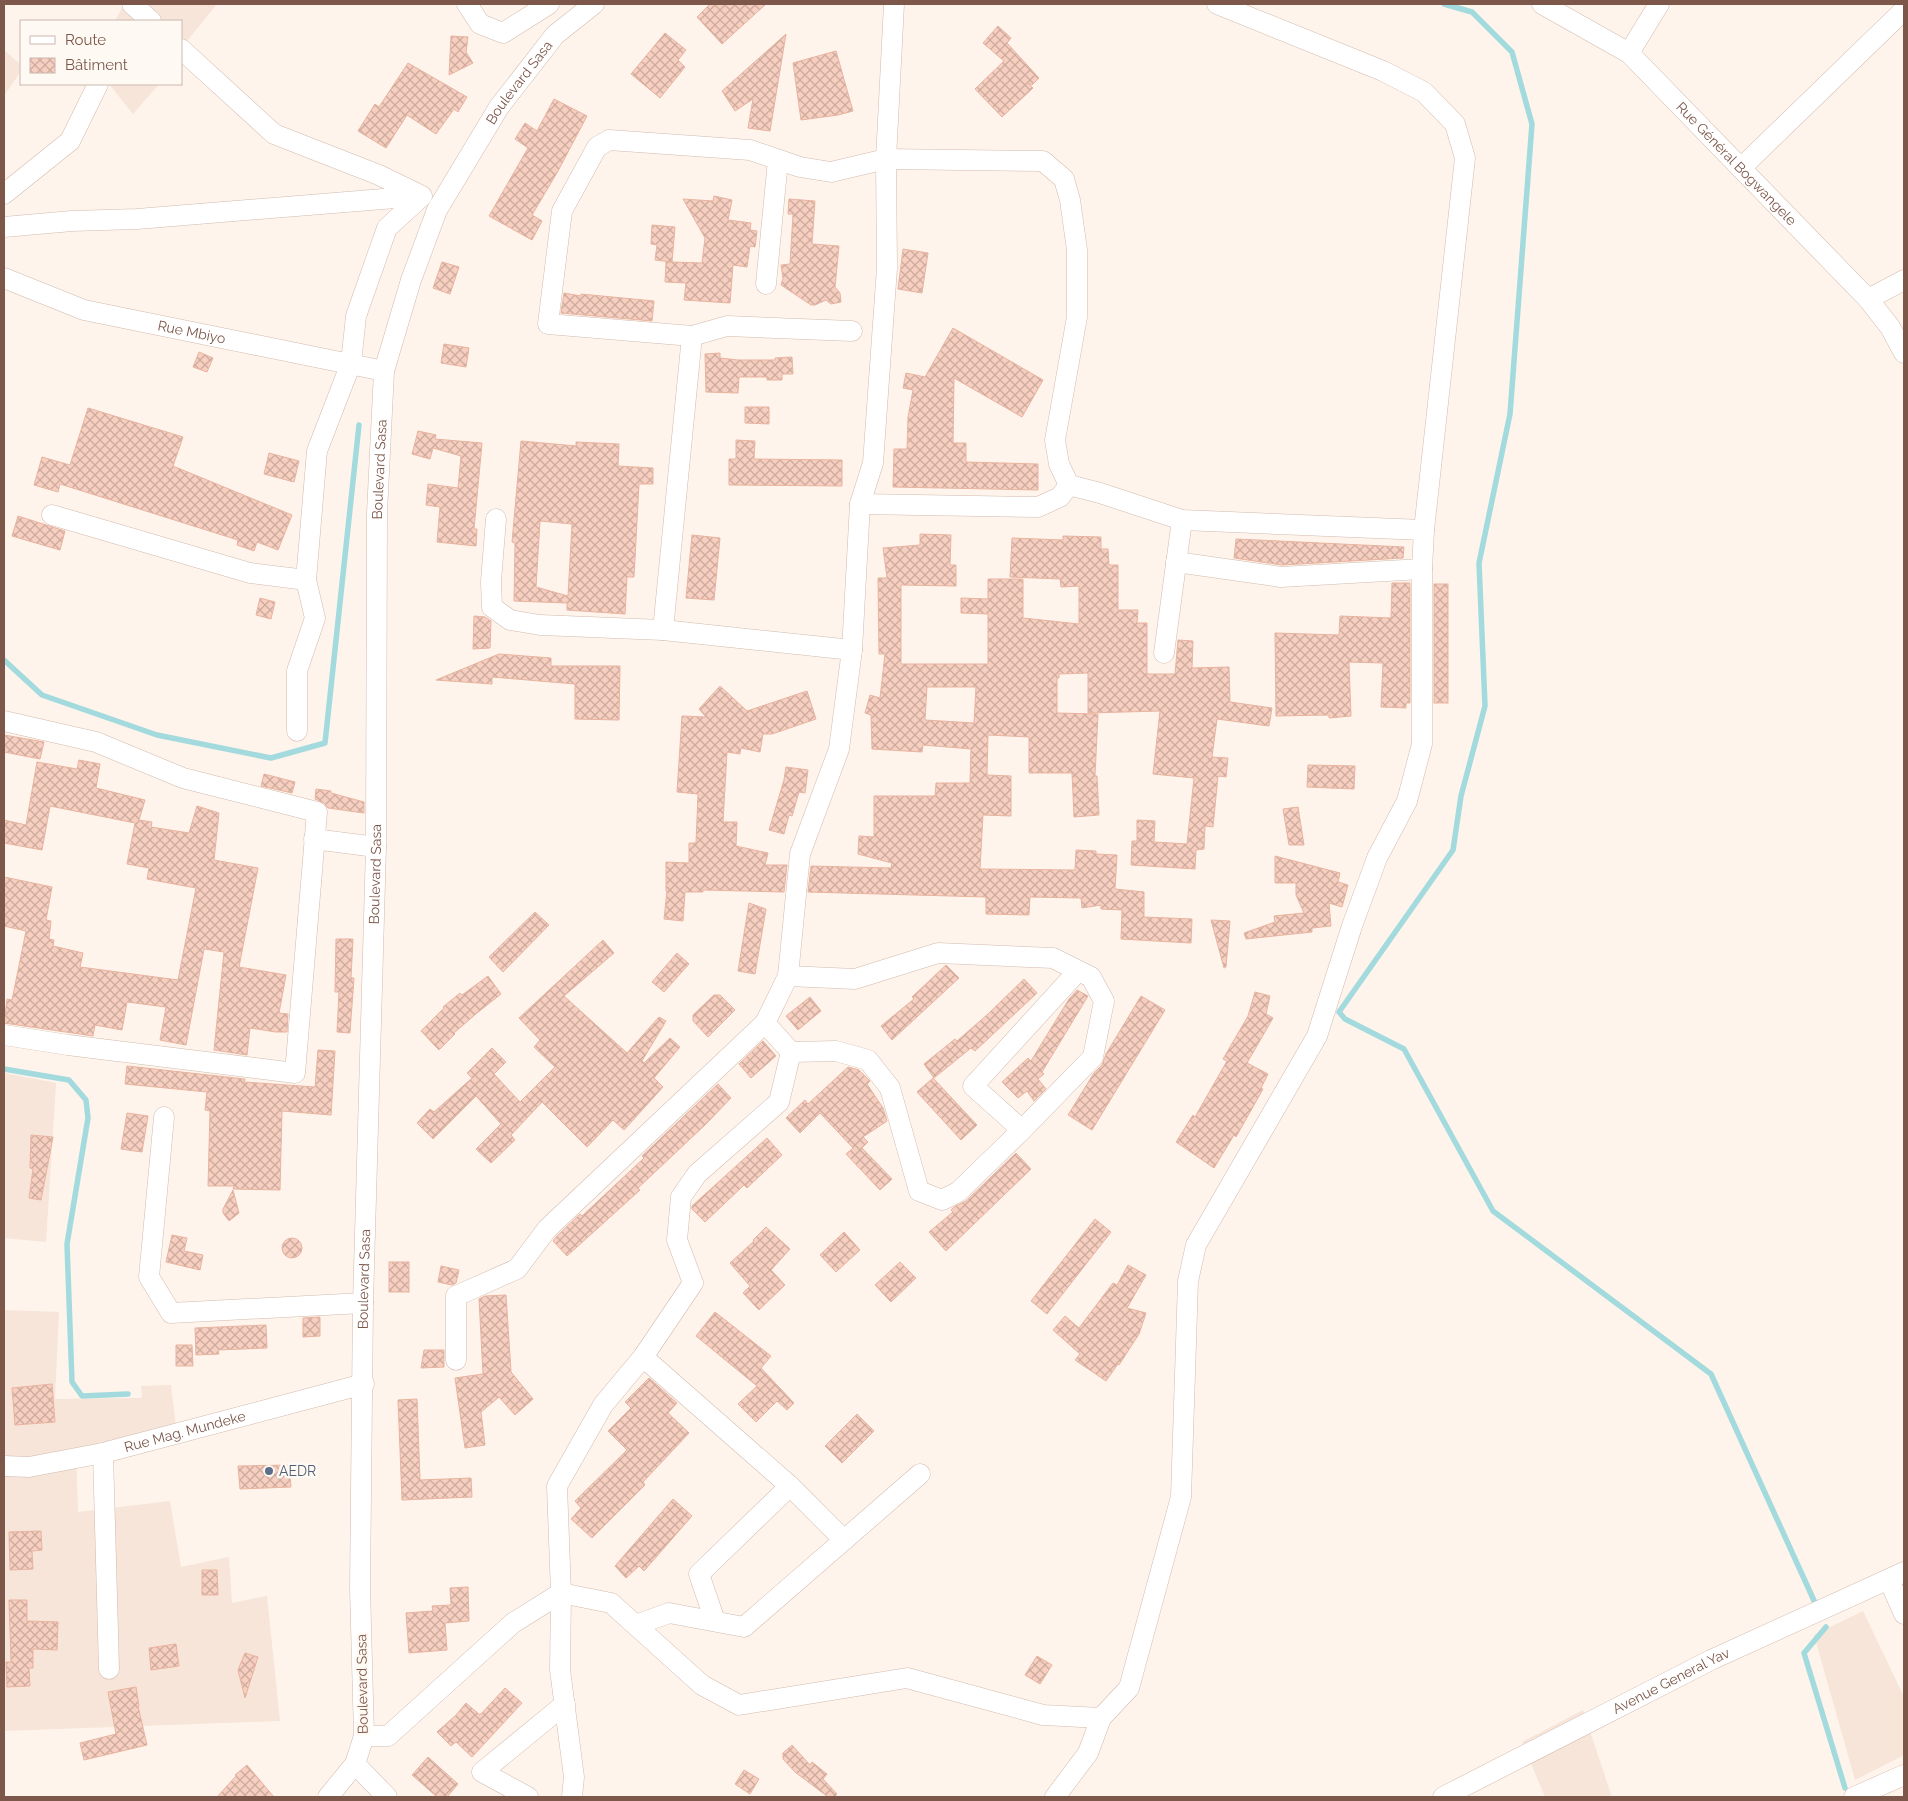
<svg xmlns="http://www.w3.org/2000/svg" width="1908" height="1801" viewBox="0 0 1908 1801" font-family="Raleway,sans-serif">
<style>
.residential{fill:#f6e5d8}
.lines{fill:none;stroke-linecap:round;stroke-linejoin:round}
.stream{stroke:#a2dadd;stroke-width:5.5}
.building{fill:url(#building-cross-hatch);stroke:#eab39f;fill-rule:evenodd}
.minor-casing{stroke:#d2baae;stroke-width:21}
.minor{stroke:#fff;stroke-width:20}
.service-dot{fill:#5c6f8a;stroke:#fff9f3;stroke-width:2}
.labels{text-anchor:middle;stroke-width:5;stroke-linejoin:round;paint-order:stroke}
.street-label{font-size:14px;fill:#7c574a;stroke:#fff9f3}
.service-label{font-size:14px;fill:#4e5e75;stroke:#fff9f3;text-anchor:start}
</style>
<defs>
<pattern id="building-cross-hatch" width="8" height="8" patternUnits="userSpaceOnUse" patternTransform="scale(1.25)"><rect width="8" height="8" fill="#f6cfc0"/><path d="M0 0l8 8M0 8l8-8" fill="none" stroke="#ccab9e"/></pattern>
</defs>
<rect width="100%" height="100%" fill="#fef4eb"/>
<g class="residential">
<polygon points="124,4 217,4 187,41 181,37 181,21 115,21"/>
<polygon points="4,50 21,65 21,71 4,96"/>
<polygon points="109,84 159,84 133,114"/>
<polygon points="4,1073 56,1083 46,1242 4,1238"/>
<polygon points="4,1310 59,1312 55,1399 142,1398 141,1386 171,1385 176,1427 76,1451 78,1512 170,1501 181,1567 229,1557 232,1603 267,1596 280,1721 5,1731"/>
<polygon points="1863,1611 1904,1697 1904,1755 1855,1780 1814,1635"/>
<polygon points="1583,1710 1612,1797 1545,1797 1522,1742"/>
</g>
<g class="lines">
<g class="stream">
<polyline points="1444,4 1472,12 1512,52 1532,124 1510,414 1479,563 1485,706 1461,796 1453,850 1339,1012 1345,1019 1404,1049 1493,1211 1711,1374 1816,1605"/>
<polyline points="4,660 42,695 157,735 271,758 325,743 359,425"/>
<polyline points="4,1069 69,1080 86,1100 88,1118 67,1244 72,1382 82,1396 128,1394"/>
<polyline points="1826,1627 1804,1653 1845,1788"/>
</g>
</g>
<g class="building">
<polygon points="710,4 766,4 722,44 697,17"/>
<polygon points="998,26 1011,38 1007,43 1039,78 1032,85 1027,82 1033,88 1002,117 975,89 1004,61 983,43"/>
<polygon points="665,33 686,50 678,60 685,67 660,98 631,74"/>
<polygon points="786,34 770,131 748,128 753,99 735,111 722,91"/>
<polygon points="451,36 468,37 466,52 473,63 449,75"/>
<polygon points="836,51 853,111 838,115 801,120 793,63"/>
<polygon points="408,63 467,97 458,112 454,109 436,134 407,115 386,148 358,131 375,104 379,107"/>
<polygon points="554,99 587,116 558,171 532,215 542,221 532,240 489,216 528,148 515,139 525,123 537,131"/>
<polygon points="714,196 732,200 728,220 751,223 750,230 757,231 755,247 750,246 747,267 733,265 730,303 684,300 686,283 665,282 666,262 671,262 655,260 657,245 651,244 652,225 675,227 672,262 702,263 705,238 683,199 713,201"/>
<polygon points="789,199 815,201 812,244 839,246 835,287 840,293 841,302 831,304 826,300 815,305 811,305 781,285 783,278 781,265 790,264 793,214 788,214"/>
<polygon points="903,249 928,253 922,293 898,289"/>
<polygon points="442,262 459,267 450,294 433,288"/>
<polygon points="564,293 581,296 581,294 654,301 652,321 561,313"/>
<polygon points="953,328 1043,380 1022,417 954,378 953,443 966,443 966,462 1038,464 1038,490 893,487 894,449 907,449 908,417 913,390 903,388 906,373 925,377"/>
<polygon points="444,344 469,348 466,367 441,363"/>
<polygon points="199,352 213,358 207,372 193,367"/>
<polygon points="720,353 720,358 738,360 775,360 775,358 792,357 793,374 782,374 782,380 767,380 767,377 739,377 738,393 706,392 705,354"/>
<polygon points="745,407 769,407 769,424 745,423"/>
<polygon points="88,408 183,437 173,466 292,515 278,550 257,542 254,551 237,545 238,540 60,484 58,492 34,485 42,457 70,465"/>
<polygon points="418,431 436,435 435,439 482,443 474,529 477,529 476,546 437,542 440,507 426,505 428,484 458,488 461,456 433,448 430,459 412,454"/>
<polygon points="736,440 755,441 754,459 842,460 842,486 729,485 729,459 736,459"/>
<path d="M521,441L576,446V442L619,444L618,466L653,468V484H639L634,577H627L625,614L567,610V603L514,601L515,543L512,542ZM540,521L572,524L568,596L536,587Z"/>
<polygon points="269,453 299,461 294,482 264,474"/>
<polygon points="18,516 65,531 60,550 12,536"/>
<path d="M920,534L951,535L950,565H956V586L901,585V664H988V614L961,613V598L988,599V579H1023V618L1079,624V586L1061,587L1060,579L1010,577L1012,538L1063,540V536L1101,537V549H1108L1109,565H1118V610H1138L1137,623H1147V674H1175L1178,640L1193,641L1192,668L1229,667L1230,702L1272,708L1269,726L1217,719L1212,757L1228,758L1226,777L1218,776L1213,827L1205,826L1204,849L1196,850L1195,869L1131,865L1132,841H1137V820L1155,821L1154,842L1187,844L1194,778L1153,774L1160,711L1088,713V673L1059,674V678H1057V713L1098,714L1095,776H1097L1099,815L1074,817L1072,773H1029V737L988,735L987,775L1011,776V816L983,815L980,869L1075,870L1076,850L1096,851V854L1117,855L1115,889L1144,892V917L1192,919L1191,943L1121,939L1122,910L1101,909V905L1082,908L1081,898L1030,897L1029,915L986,914V897L808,892L811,866L891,868L892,863L858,854L859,836L874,837V796H935L936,783H970L971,749L923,745L922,752L872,749L871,715L865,713L870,695L880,698L885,654H879L878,578H887L883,548L920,545ZM927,687H976L974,723L925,720Z"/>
<polygon points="692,535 720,538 714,600 686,598"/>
<polygon points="1236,539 1404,547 1403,558 1282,565 1234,558"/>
<polygon points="1392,583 1410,583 1410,703 1406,703 1406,708 1381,707 1383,663 1349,662 1351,716 1329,718 1329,715 1276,716 1275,633 1339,635 1340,616 1391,618"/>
<rect x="1434" y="584" width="14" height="119"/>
<polygon points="260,598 275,602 271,619 256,615"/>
<polygon points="474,616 485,617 491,621 490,648 473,649"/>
<polygon points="499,654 551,658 551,666 620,666 619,720 575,719 575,684 492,677 492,684 436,680"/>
<polygon points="720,686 747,711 807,691 816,719 772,734 763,734 760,752 741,748 740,754 727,752 723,822 737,822 736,846 768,853 765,865 787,865 784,892 703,890 703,892 685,892 683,921 664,919 667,891 666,891 666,862 689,863 689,843 696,843 698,794 677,792 682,716 706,717 699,709"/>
<polygon points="4,735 44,742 40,759 4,752"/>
<polygon points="79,760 100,764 96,788 145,800 139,820 152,822 151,827 189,833 197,806 219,813 214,860 258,868 239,967 286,975 279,1013 288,1014 287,1032 276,1032 250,1028 247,1055 214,1050 224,952 204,949 186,1045 160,1040 166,1007 127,1002 122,1030 95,1025 93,1036 4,1023 7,999 12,1000 26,931 4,926 4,877 52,887 46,920 51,921 49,939 54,940 53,946 83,953 80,967 178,980 196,888 147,879 149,868 127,864 135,823 50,806 42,850 4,843 4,820 26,825 37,762 77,769"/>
<polygon points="1308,765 1355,766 1354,789 1307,787"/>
<polygon points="786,767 808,770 805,793 799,792 792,816 789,815 784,834 769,830 784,780"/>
<polygon points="264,774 295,782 292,793 261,786"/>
<polygon points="316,789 331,791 331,793 364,802 364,813 328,808 324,803 315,799"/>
<polygon points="1298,807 1304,845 1289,845 1283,809"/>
<polygon points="1275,856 1340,873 1338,882 1348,885 1342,907 1329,903 1331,926 1312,928 1312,932 1246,939 1244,933 1275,922 1274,916 1304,913 1296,895 1296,883 1275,883"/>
<polygon points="749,903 766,909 755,974 738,971"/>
<polygon points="535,912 549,925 503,972 489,957"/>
<polygon points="1211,920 1230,921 1226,967 1224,968"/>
<polygon points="336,939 353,939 351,978 354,978 350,1033 337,1032 339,992 335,992"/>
<polygon points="603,940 614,953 564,996 627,1053 659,1017 666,1021 642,1061 644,1063 670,1038 680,1047 654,1078 663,1087 624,1130 613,1120 587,1147 542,1102 511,1135 515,1140 491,1163 476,1149 501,1124 476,1096 433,1139 417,1123 430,1109 434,1112 472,1078 467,1073 492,1048 506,1062 494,1074 520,1102 555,1067 534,1047 540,1040 519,1018"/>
<polygon points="677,953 689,964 664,992 652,982"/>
<polygon points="946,965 959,978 892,1040 881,1026 914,999 912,997"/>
<polygon points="488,976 501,994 477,1013 454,1033 455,1034 439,1050 421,1031 444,1008 443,1007 460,993 462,995"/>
<polygon points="1024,979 1037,993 975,1051 971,1048 934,1078 924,1064 955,1039 957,1041 988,1014"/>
<polygon points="1077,990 1088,996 1042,1072 1044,1074 1038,1079 1046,1089 1034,1101 1027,1091 1018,1098 1002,1082 1028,1058 1031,1061 1069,999"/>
<polygon points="1255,992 1270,996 1266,1014 1273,1018 1247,1063 1268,1074 1261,1088 1263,1089 1236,1137 1234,1135 1214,1168 1176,1142 1193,1115 1195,1117 1227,1061 1223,1059 1248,1016"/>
<polygon points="714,995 720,995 735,1010 708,1037 693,1021 693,1015"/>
<polygon points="1141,996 1165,1010 1092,1130 1068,1115 1094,1073 1102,1065 1106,1054"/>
<polygon points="810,997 821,1011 798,1030 786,1016"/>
<polygon points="763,1041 776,1056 751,1078 739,1064"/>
<polygon points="318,1050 335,1051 331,1115 282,1111 280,1190 233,1189 234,1186 208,1186 210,1111 205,1110 207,1092 125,1084 127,1066 245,1079 244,1082 315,1087"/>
<polygon points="848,1067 859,1070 870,1081 867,1084 883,1108 887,1121 863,1137 868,1142 862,1148 892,1179 880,1190 846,1154 853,1148 820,1113 800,1133 786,1118 805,1100 808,1104"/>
<polygon points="933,1078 977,1125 961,1140 917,1092"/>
<polygon points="718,1084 731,1098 705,1125 638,1188 640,1190 567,1256 553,1241 556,1237 580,1214 582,1216 644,1158 642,1156"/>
<polygon points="127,1113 148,1116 142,1152 121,1149"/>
<polygon points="31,1135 53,1137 41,1200 29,1198 33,1169 30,1168"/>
<polygon points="767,1138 782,1155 747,1188 744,1185 705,1222 692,1209 692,1206"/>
<polygon points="1016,1153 1031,1169 946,1251 929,1232 953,1212 951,1210 954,1207 966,1201"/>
<polygon points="233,1190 239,1213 229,1221 223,1213 223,1209"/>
<polygon points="1095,1219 1111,1232 1047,1314 1031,1301"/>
<polygon points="766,1227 790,1249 771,1270 785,1285 759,1310 743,1293 750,1286 730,1263 754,1241 753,1240"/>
<polygon points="844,1232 860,1250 836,1272 820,1255"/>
<polygon points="172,1235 187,1238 184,1251 203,1255 200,1270 166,1262"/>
<circle cx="292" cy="1248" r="10"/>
<rect x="389" y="1262" width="20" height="30"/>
<polygon points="900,1262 916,1278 891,1302 875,1285"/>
<polygon points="1128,1265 1146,1275 1127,1308 1146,1313 1139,1334 1119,1365 1118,1364 1106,1381 1075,1360 1080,1354 1053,1330 1065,1316 1079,1328 1113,1283 1117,1285"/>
<polygon points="441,1266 459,1270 456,1283 452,1285 438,1282"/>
<polygon points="506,1295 511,1372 533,1399 515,1415 499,1397 481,1412 485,1445 465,1448 455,1378 483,1374 479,1299 485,1296"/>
<polygon points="715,1312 771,1356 761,1368 794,1403 787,1410 777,1401 756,1422 738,1404 757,1386 696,1336"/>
<polygon points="320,1317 320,1336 303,1337 303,1318"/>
<polygon points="266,1325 267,1348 218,1350 219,1354 196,1355 195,1328"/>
<polygon points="176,1345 192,1345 193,1366 176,1366"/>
<polygon points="424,1350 444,1350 444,1367 421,1368"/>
<polygon points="649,1378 677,1403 668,1413 689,1433 643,1482 645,1485 592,1538 571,1519 581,1508 575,1501 627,1450 608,1431 631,1408 625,1402"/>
<polygon points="52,1384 55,1422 15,1425 12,1388"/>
<polygon points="417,1399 420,1480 471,1478 472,1497 402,1500 398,1400"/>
<polygon points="857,1414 874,1431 842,1463 825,1446"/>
<polygon points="289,1465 291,1487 240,1489 238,1466"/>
<polygon points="673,1499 692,1516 644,1571 639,1566 626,1578 615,1566"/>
<polygon points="41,1531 42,1550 32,1551 33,1569 10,1570 9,1532"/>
<polygon points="202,1570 217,1570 218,1595 202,1595"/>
<polygon points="468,1587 469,1621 445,1623 447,1650 409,1653 406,1613 433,1611 432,1606 451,1605 450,1588"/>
<polygon points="9,1600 27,1600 27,1621 58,1622 57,1650 33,1649 33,1668 29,1668 30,1686 7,1687 6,1662 11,1662"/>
<polygon points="176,1644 179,1666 151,1670 149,1648"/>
<polygon points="245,1653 258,1657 245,1698 238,1670"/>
<polygon points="1037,1656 1052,1665 1040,1684 1025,1675"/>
<polygon points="136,1687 139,1706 138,1706 147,1745 84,1760 80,1743 116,1734 108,1692"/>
<polygon points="505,1688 522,1703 472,1757 456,1742 451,1746 437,1732 456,1715 466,1703 480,1715"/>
<polygon points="792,1745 810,1765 812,1762 827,1774 823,1779 837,1794 834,1797 828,1797 795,1772 783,1759 783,1753"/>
<polygon points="428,1757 458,1784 447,1797 437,1797 412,1775"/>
<polygon points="247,1765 274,1797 217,1797 236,1776 235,1775"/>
<polygon points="744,1770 759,1779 750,1794 735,1784"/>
</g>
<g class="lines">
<g class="minor-casing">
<g id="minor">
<polyline points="132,4 151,21"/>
<polyline points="467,4 480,24 503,33 549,4"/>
<path id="s1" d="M1542,4L1629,53L1868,299L1890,327L1904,353"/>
<polyline points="181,49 274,134 379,175 422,196 387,228 356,316 351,363 317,451 306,580 315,618 297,671 297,731"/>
<polyline points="1629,53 1659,4"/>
<polyline points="1741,168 1904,10"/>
<polyline points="4,194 70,141 98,84"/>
<polyline points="4,227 72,221 137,219 420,196"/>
<path id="s2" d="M4,278L84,310L384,371"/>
<polyline points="766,284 778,160"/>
<polyline points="1868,299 1904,280"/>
<polyline points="692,336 548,324 562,211 597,147 609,140 750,150 800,167 831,172 886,159 1043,161 1064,179 1070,200 1077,250 1077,317 1055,440 1059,464 1069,485 1060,497 1038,507 860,504"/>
<polyline points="1069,485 1100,493 1182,520 1424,530"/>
<polyline points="52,515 250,573 306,580"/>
<polyline points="496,519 491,581 492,607 510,620 540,625 663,630 852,650"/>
<polyline points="1176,562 1281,577 1422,569"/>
<polyline points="663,630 692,336 727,326 852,331"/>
<polyline points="1164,653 1182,520"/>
<polyline points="4,721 96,742 183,778 317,812 295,1073 68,1045 4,1035"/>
<polyline points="314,839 376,847"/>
<polyline points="788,976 855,979 938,953 1053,958 1091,977 1104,1001 1093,1057 1022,1130 958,1192 942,1200 919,1191 890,1088 868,1060 836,1051 791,1052"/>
<polyline points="164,1117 149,1277 171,1313 363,1303"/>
<polyline points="1022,1130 973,1086 1078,971"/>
<polyline points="643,1357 790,1486 844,1540"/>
<polyline points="456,1360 456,1296 517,1269 547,1229 765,1023 788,976 800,854 839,749 852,650 860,504 873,463 887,268 886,159 894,4"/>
<polyline points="103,1453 109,1669"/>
<path id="s3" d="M4,1466L29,1467L103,1453L364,1384"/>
<polyline points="1889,1580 1904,1614"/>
<polyline points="715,1621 699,1574 790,1486"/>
<polyline points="636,1625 669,1613 744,1627 920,1474"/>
<polyline points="364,1736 388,1736 513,1623 561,1593 611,1603 702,1685 739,1705 907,1678 1043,1715 1101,1718 1129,1688 1181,1497 1188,1281 1196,1245 1317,1036 1352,926 1377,858 1407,801 1422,744 1422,569 1424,530 1465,158 1455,124 1424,92 1383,71 1217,4"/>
<polyline points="355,1764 387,1797"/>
<path id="s4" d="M328,1797L355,1764L364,1736L360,1588L363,1303L376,847L377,513L384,371L411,280L437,210L499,107L555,35L594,4"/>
<polyline points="528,1797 482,1772 565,1704"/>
<polyline points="572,1797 574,1777 560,1670 561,1593 557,1486 603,1405 643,1357 693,1283 677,1240 681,1197 697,1174 779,1102 791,1052 765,1023"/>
<polyline points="1055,1797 1088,1753 1101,1718"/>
<path id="s5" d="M1443,1797L1711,1660L1904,1572"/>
<polyline points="1854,1797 1904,1775"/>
</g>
</g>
<use href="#minor" class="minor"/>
</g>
<circle class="service-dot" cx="269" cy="1471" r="5"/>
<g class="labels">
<g class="street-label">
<text dy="5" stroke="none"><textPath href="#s4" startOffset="1759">Boulevard Sasa</textPath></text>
<text dy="5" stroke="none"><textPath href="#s1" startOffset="254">Rue Général Bogwangele</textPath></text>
<text dy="5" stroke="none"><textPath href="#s2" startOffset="196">Rue Mbiyo</textPath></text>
<text dy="5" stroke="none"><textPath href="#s4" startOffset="1339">Boulevard Sasa</textPath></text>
<text dy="5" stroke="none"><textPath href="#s4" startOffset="934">Boulevard Sasa</textPath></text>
<text dy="5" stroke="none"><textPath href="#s4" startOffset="529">Boulevard Sasa</textPath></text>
<text dy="5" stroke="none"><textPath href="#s3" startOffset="185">Rue Mag. Mundeke</textPath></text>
<text dy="5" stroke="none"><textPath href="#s5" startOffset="256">Avenue General Yav</textPath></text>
<text transform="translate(362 1684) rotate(-91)" y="5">Boulevard Sasa</text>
</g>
<g class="service-label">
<text x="279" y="1476">AEDR</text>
</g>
</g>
<rect width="1908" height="1801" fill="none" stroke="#7c574a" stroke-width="10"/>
<rect x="20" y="20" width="162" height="65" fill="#fff9f3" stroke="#cbb8af"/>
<rect x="30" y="36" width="25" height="8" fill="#ffffff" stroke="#cbb8af"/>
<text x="65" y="45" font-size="15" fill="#7c574a">Route</text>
<rect x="30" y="58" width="25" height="15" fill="url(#building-cross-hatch)" stroke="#cbb8af"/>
<text x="65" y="70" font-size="15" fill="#7c574a">Bâtiment</text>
</svg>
